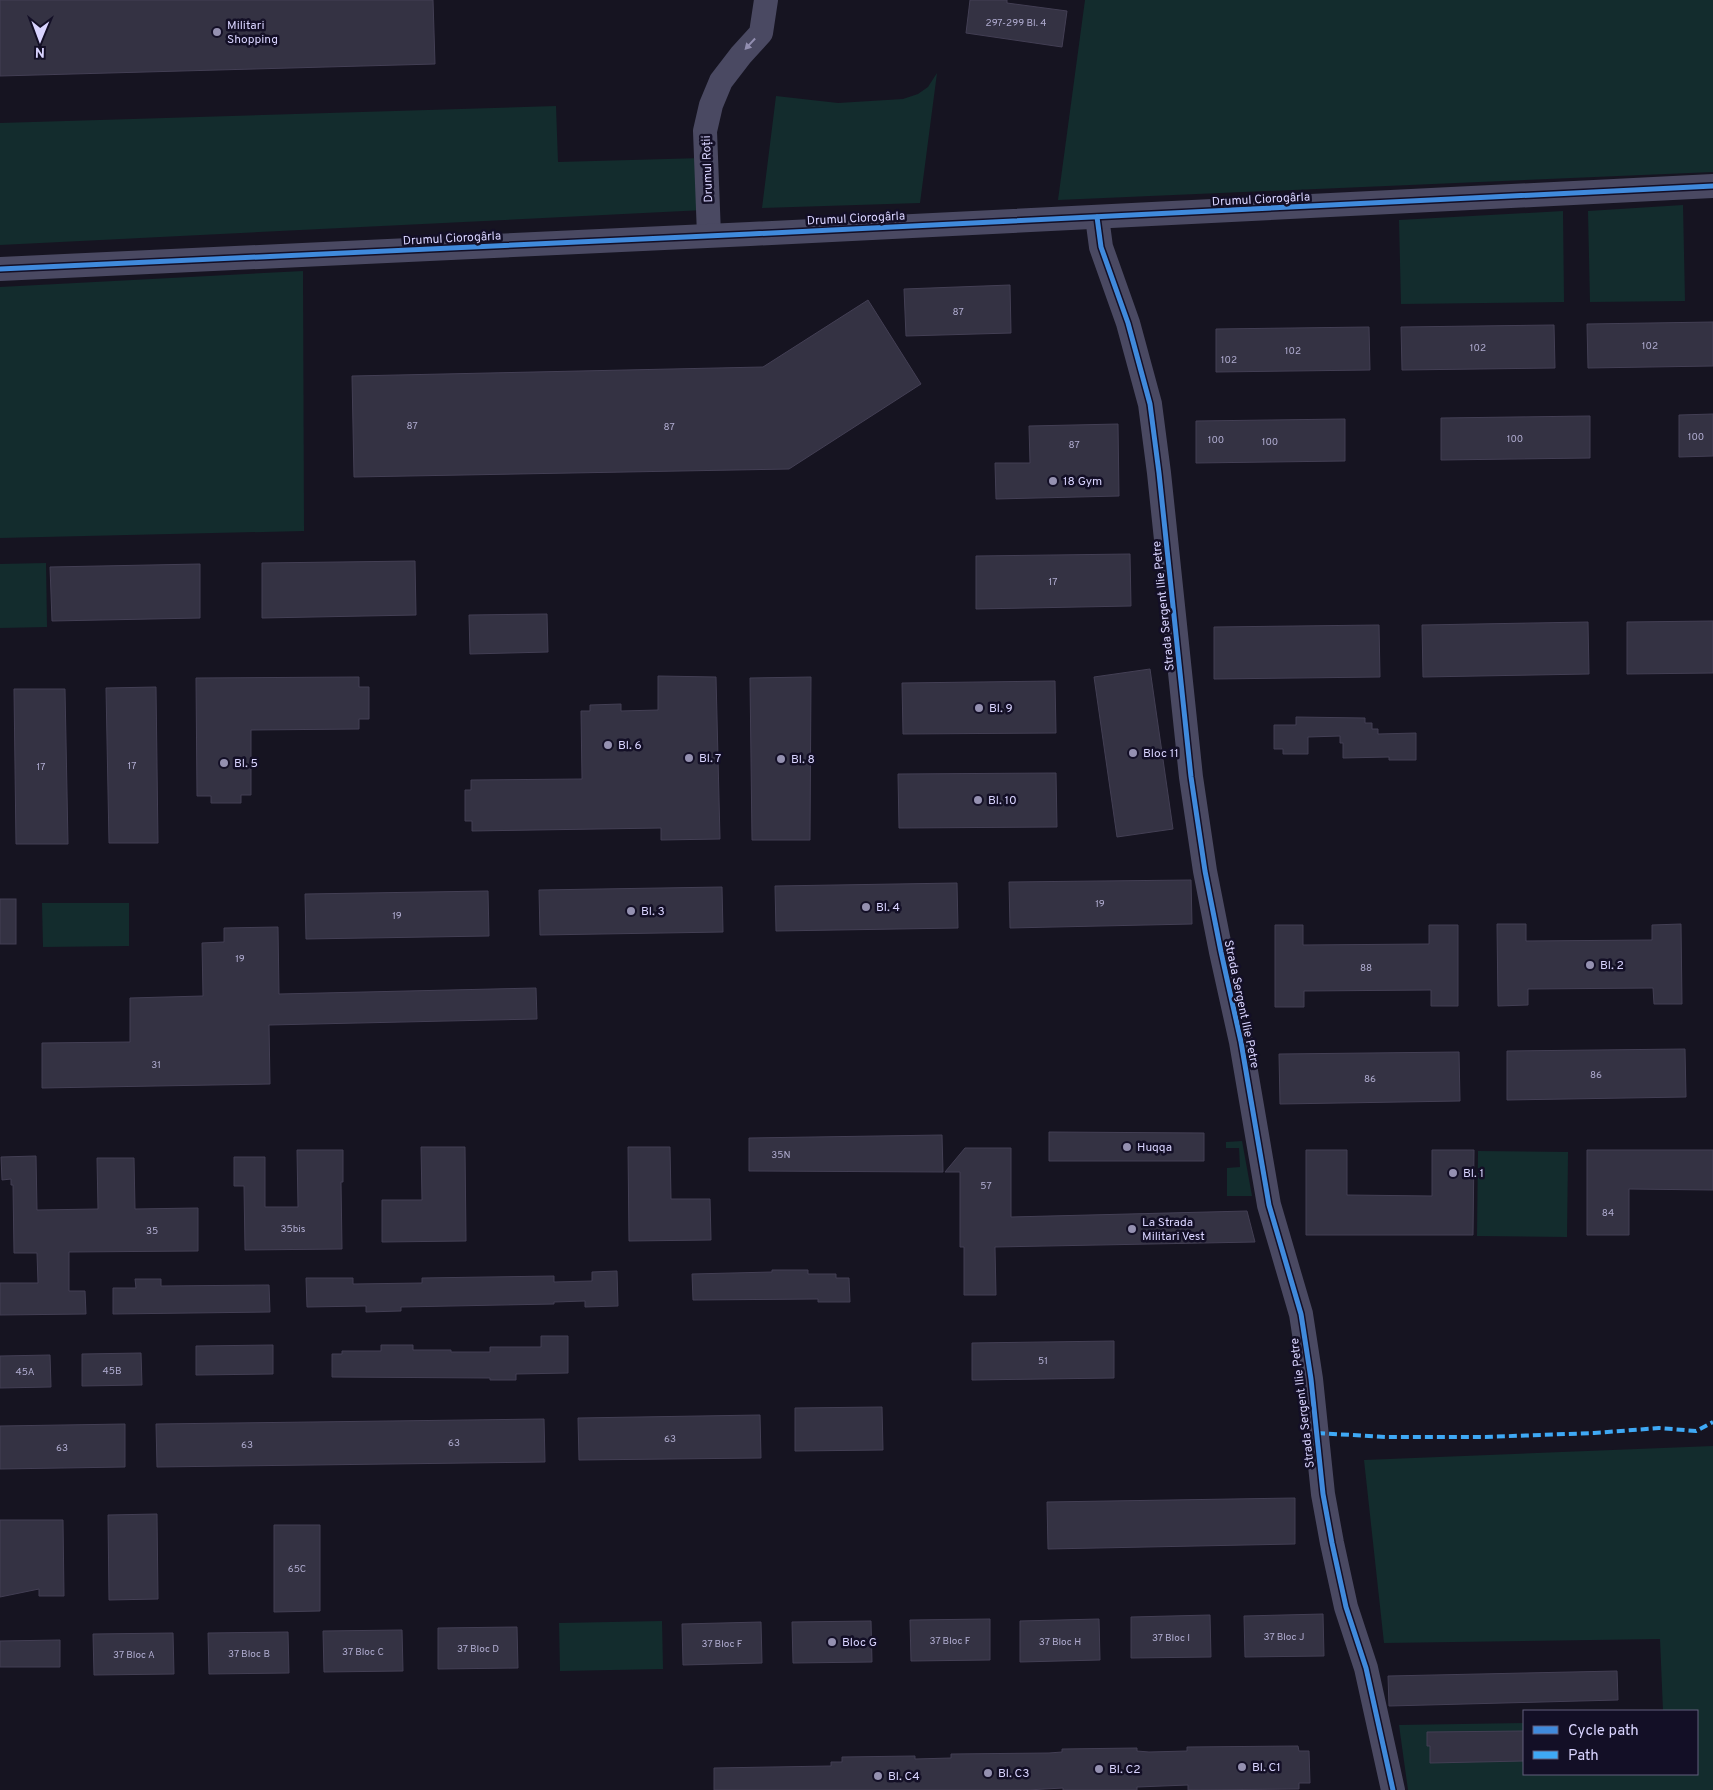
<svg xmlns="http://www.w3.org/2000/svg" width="1713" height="1790" viewBox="0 0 1713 1790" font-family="Overpass,sans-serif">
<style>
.green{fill:#132c2d}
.building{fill:#343243;stroke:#433f54}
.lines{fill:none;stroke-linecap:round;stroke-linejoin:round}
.minor{stroke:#4a4962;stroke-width:24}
.quiet{stroke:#3fa9f5;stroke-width:4;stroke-dasharray:8 4;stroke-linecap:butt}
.cycleway-casing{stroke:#130f26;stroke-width:8}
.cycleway{stroke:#408adc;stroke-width:5}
.oneway{fill:#928eb0}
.poi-dot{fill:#9591b1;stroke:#130f26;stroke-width:2}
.labels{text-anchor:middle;stroke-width:5;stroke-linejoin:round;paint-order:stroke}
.number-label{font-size:10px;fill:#b0acd0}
.poi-label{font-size:12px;fill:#d9d4ff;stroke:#130f26;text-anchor:start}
.street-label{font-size:12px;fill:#d9d4ff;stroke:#130f26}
</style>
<rect width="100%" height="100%" fill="#161421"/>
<g class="green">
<polygon points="1085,0 1713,0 1713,172 1058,200"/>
<polygon points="937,73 920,203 762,208 776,96 838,103 903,99 918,94 928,87"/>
<polygon points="556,106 558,162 703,158 704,210 0,245 0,123"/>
<polygon points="1683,205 1685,301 1590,302 1588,211"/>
<polygon points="1563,211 1564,302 1401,304 1399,220"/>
<polygon points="303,271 304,531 0,538 0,287"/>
<polygon points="46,563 47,627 0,628 0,564"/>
<polygon points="42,903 129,903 129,946 43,947"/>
<polygon points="1242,1141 1252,1196 1227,1196 1227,1168 1240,1167 1239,1148 1226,1148 1226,1142"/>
<polygon points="1478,1151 1568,1152 1567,1237 1477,1236"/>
<polygon points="1713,1446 1713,1790 1408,1790 1399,1725 1524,1723 1524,1774 1697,1774 1697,1711 1663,1711 1660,1639 1384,1643 1364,1460"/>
<polygon points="662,1621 663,1669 560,1671 559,1623"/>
</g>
<g class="building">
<polygon points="0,0 433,0 435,64 0,76"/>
<polygon points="970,0 1007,0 1007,3 1067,11 1062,47 966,33"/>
<polygon points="1010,285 1011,333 906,336 904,289"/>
<polygon points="868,300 921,384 789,469 354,477 352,376 763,367"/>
<polygon points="1713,322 1713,366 1588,368 1587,324"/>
<polygon points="1554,325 1555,368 1402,370 1401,327"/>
<polygon points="1369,327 1370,370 1216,372 1216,329"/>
<polygon points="1713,414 1713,456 1679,457 1679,415"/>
<polygon points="1590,416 1590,458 1441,460 1441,418"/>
<polygon points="1345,419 1345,461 1196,463 1196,421"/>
<polygon points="1118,424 1119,496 996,499 995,463 1030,463 1029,426"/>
<polygon points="1130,554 1131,606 976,609 976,556"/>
<polygon points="415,561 416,615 262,618 262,563"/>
<polygon points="200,564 200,618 52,621 50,567"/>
<polygon points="547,614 548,652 470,654 469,615"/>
<polygon points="1713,621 1713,673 1627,674 1627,622"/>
<polygon points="1588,622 1589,674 1423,677 1422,625"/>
<polygon points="1379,625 1380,677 1214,679 1214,627"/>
<polygon points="1150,669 1173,829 1117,837 1094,677"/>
<polygon points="658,676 716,677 720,839 661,840 661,828 472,831 472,821 465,821 465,790 471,790 471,780 582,779 581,711 590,711 590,705 621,704 621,711 658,710"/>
<polygon points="359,677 359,687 369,687 369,719 359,719 359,729 251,730 251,795 241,795 241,803 211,803 211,796 197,796 196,678"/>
<polygon points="811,677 810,840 752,840 750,678"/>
<polygon points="1055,681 1056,733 903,734 902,683"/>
<polygon points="156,687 158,843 109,843 106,688"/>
<polygon points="14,689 65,689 68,844 16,844"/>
<polygon points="1296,717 1365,718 1365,723 1372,723 1372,729 1378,729 1378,734 1416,733 1416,760 1389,760 1389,757 1343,758 1343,743 1340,743 1340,736 1308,737 1308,754 1283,754 1283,749 1274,749 1274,725 1296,725"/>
<polygon points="1056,773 1057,827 899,828 898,774"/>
<polygon points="1191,880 1192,924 1010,928 1009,882"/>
<polygon points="957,883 958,928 776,931 775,886"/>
<polygon points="722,887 723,932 540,935 539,890"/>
<polygon points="488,891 489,936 306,939 305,894"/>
<rect x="0" y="899" width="16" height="45"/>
<polygon points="1497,924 1526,924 1526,941 1652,940 1652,925 1681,924 1682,1004 1654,1004 1653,988 1528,989 1528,1005 1498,1006"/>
<polygon points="1275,925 1303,925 1303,945 1429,944 1429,925 1458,925 1458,1006 1431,1006 1431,990 1304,991 1304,1007 1275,1007"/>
<polygon points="278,927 279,994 536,988 537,1019 269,1025 270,1084 42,1088 42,1043 130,1042 130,998 203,996 202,943 224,942 224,928"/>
<polygon points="1685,1049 1686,1097 1507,1100 1507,1051"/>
<polygon points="1459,1052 1460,1101 1280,1104 1279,1054"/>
<polygon points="1049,1132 1204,1133 1204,1161 1049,1161"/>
<polygon points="942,1135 943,1172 749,1171 749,1138"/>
<polygon points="421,1147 465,1147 466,1241 382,1242 382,1200 422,1200"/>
<polygon points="628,1147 670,1147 671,1199 710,1199 711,1240 629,1241"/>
<polygon points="965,1148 1011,1148 1011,1217 1247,1211 1255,1242 995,1247 996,1295 964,1295 964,1247 960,1247 960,1172 945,1172"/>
<polygon points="297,1150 343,1150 343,1182 341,1182 342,1249 245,1250 244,1186 234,1186 234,1157 265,1157 265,1207 298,1207"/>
<polygon points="1306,1150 1347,1150 1347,1195 1432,1196 1432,1150 1474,1150 1473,1235 1306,1235"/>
<polygon points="1587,1150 1713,1150 1713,1190 1629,1189 1629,1235 1587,1235"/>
<polygon points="36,1156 37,1210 98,1209 97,1158 134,1158 135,1209 198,1208 198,1251 69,1252 69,1291 85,1291 86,1314 0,1315 0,1283 38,1283 37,1253 14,1253 13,1185 11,1185 11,1179 2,1180 1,1157"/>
<polygon points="772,1270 808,1270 808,1274 836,1274 836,1278 849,1278 850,1302 818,1302 818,1299 693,1300 692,1274 772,1272"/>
<polygon points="617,1271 618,1306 585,1307 585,1301 554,1302 554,1304 401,1307 401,1311 366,1312 366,1306 307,1307 306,1278 353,1278 353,1284 422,1283 422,1278 554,1276 554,1282 592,1281 592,1272"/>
<polygon points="135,1279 161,1279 161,1286 269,1285 270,1312 113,1314 113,1288 136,1288"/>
<polygon points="541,1336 568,1336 568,1373 516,1374 516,1380 490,1380 490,1378 332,1377 332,1354 342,1354 342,1351 381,1351 381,1345 413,1345 413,1350 451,1350 451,1352 490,1352 490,1347 541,1347"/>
<polygon points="1114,1341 1114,1378 972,1380 972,1343"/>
<polygon points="273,1345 273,1374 196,1375 196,1346"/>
<polygon points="141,1353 142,1385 82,1386 82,1354"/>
<polygon points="50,1355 51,1387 0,1388 0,1356"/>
<polygon points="882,1407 883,1450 795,1451 795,1408"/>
<polygon points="760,1415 761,1458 579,1460 578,1418"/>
<polygon points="544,1419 545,1462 157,1467 156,1424"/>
<polygon points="125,1424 125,1467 0,1469 0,1426"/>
<polygon points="1295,1498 1295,1544 1048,1549 1047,1502"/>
<polygon points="157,1514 158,1599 109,1600 108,1515"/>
<polygon points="0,1520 63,1520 64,1596 39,1596 39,1589 0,1597"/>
<polygon points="274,1525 320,1525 320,1611 274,1612"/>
<polygon points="1323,1614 1324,1656 1245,1657 1244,1616"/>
<polygon points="1210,1615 1211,1657 1131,1658 1131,1617"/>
<polygon points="990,1619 990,1660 911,1661 910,1620"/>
<polygon points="1099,1619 1100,1660 1020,1662 1020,1621"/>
<polygon points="871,1621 872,1662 793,1663 792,1622"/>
<polygon points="761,1622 762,1663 683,1665 682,1624"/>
<polygon points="517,1627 518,1668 438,1669 438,1628"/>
<polygon points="402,1630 403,1671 324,1672 323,1631"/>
<polygon points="288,1632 289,1673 209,1674 208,1633"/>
<polygon points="173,1633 174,1674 94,1675 93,1634"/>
<polygon points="60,1640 60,1667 0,1667 0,1641"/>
<polygon points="1617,1671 1618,1700 1389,1706 1388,1676"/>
<polygon points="1524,1731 1524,1761 1430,1763 1430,1746 1427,1746 1427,1732"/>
<polygon points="1298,1746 1299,1751 1309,1751 1310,1783 1299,1783 1299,1789 1188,1790 1188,1785 1137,1787 1137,1790 1063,1790 1063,1788 1027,1790 714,1790 714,1768 831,1766 831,1762 842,1762 842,1757 915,1756 915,1759 951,1758 951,1754 1049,1753 1062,1752 1062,1749 1137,1748 1137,1751 1149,1752 1187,1751 1187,1747"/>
</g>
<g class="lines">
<g class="minor">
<polyline points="1097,217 1101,247 1128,323 1150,404 1159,473 1191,777 1205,871 1221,952 1241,1042 1269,1205 1301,1314 1311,1379 1323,1494 1332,1543 1346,1607 1366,1668 1393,1790"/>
<polyline points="709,235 705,131 711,105 721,81 741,55 761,33 766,0"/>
<polyline points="0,269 750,234 1713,186"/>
</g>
<polyline class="quiet" points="1317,1433 1386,1437 1485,1437 1594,1433 1659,1428 1696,1431 1713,1422"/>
<g class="cycleway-casing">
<g id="cycleway">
<polyline points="1097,217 1101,247 1128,323 1150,404 1159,473 1191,777 1205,871 1221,952 1241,1042 1269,1205 1301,1314 1311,1379 1323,1494 1332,1543 1346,1607 1366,1668 1393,1790"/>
<polyline points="0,269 750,234 1713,186"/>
</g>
</g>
<use href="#cycleway" class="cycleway"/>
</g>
<defs><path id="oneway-solid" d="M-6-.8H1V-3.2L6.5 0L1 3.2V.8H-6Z" transform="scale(1.25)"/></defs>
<use class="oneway" href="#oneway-solid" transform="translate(750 44) rotate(133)"/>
<g class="poi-dot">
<circle cx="217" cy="32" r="5"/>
<circle cx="1053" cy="481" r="5"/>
<circle cx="979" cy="708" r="5"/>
<circle cx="608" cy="745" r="5"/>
<circle cx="1133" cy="753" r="5"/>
<circle cx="689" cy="758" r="5"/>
<circle cx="781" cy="759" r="5"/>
<circle cx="224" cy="763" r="5"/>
<circle cx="978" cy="800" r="5"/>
<circle cx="866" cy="907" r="5"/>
<circle cx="631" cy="911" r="5"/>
<circle cx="1590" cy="965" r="5"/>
<circle cx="1127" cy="1147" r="5"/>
<circle cx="1453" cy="1173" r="5"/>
<circle cx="1132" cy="1229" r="5"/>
<circle cx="832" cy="1642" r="5"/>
<circle cx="1242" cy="1767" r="5"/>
<circle cx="1099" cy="1769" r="5"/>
<circle cx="988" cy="1773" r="5"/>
<circle cx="878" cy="1776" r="5"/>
</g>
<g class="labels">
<g class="number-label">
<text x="1016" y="26">297-299 Bl. 4</text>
<text x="958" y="315">87</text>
<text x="1650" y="349">102</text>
<text x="1478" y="351">102</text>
<text x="1293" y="354">102</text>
<text x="1229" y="363">102</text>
<text x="412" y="429">87</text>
<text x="669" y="430">87</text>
<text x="1696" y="440">100</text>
<text x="1515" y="442">100</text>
<text x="1216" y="443">100</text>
<text x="1270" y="445">100</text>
<text x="1074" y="448">87</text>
<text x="1053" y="585">17</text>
<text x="132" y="769">17</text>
<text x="41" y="770">17</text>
<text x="1100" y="907">19</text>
<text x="397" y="919">19</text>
<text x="240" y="962">19</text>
<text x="1366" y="971">88</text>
<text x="156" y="1068">31</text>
<text x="1596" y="1078">86</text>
<text x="1370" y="1082">86</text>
<text x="781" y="1158">35N</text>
<text x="986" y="1189">57</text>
<text x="1608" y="1216">84</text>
<text x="293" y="1232">35bis</text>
<text x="152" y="1234">35</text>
<text x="1043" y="1364">51</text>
<text x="112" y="1374">45B</text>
<text x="25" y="1375">45A</text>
<text x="670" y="1442">63</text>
<text x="454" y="1446">63</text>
<text x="247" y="1448">63</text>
<text x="62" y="1451">63</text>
<text x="297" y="1572">65C</text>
<text x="1284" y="1640">37 Bloc J</text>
<text x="1171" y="1641">37 Bloc I</text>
<text x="950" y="1644">37 Bloc F</text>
<text x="1060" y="1645">37 Bloc H</text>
<text x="722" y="1647">37 Bloc F</text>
<text x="478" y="1652">37 Bloc D</text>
<text x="363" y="1655">37 Bloc C</text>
<text x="249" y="1657">37 Bloc B</text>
<text x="134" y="1658">37 Bloc A</text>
</g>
<g class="poi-label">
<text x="227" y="29">Militari<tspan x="227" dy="14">Shopping</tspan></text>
<text x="1063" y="485">18 Gym</text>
<text x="989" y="712">Bl. 9</text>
<text x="618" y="749">Bl. 6</text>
<text x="1143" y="757">Bloc 11</text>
<text x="699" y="762">Bl. 7</text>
<text x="791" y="763">Bl. 8</text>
<text x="234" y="767">Bl. 5</text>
<text x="988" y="804">Bl. 10</text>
<text x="876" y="911">Bl. 4</text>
<text x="641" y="915">Bl. 3</text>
<text x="1600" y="969">Bl. 2</text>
<text x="1137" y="1151">Huqqa</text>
<text x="1463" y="1177">Bl. 1</text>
<text x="1142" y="1226">La Strada<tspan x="1142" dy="14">Militari Vest</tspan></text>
<text x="842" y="1646">Bloc G</text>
<text x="1252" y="1771">Bl. C1</text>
<text x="1109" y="1773">Bl. C2</text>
<text x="998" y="1777">Bl. C3</text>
<text x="888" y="1780">Bl. C4</text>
</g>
<g class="street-label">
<text transform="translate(707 169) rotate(-92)" y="4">Drumul Roții</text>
<text transform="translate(1261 199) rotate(-3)" y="4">Drumul Ciorogârla</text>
<text transform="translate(856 218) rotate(-3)" y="4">Drumul Ciorogârla</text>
<text transform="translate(452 238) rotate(-3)" y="4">Drumul Ciorogârla</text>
<text transform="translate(1163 606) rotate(-96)" y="4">Strada Sergent Ilie Petre</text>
<text transform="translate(1242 1004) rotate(78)" y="4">Strada Sergent Ilie Petre</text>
<text transform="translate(1302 1403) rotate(-97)" y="4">Strada Sergent Ilie Petre</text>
</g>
</g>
<rect x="1523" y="1710" width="175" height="65" fill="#130f26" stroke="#625e7d"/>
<rect x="1533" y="1726" width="25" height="8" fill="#408adc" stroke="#625e7d"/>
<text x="1568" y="1735" font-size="15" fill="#d9d4ff">Cycle path</text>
<rect x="1533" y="1751" width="25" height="8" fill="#3fa9f5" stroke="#625e7d"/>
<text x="1568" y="1760" font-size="15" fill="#d9d4ff">Path</text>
<g transform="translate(40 40) rotate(181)" stroke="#130f26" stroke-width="4" paint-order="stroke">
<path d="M0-4L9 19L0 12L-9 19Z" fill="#d9d4ff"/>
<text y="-8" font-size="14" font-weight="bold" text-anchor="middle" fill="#d9d4ff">N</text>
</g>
</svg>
